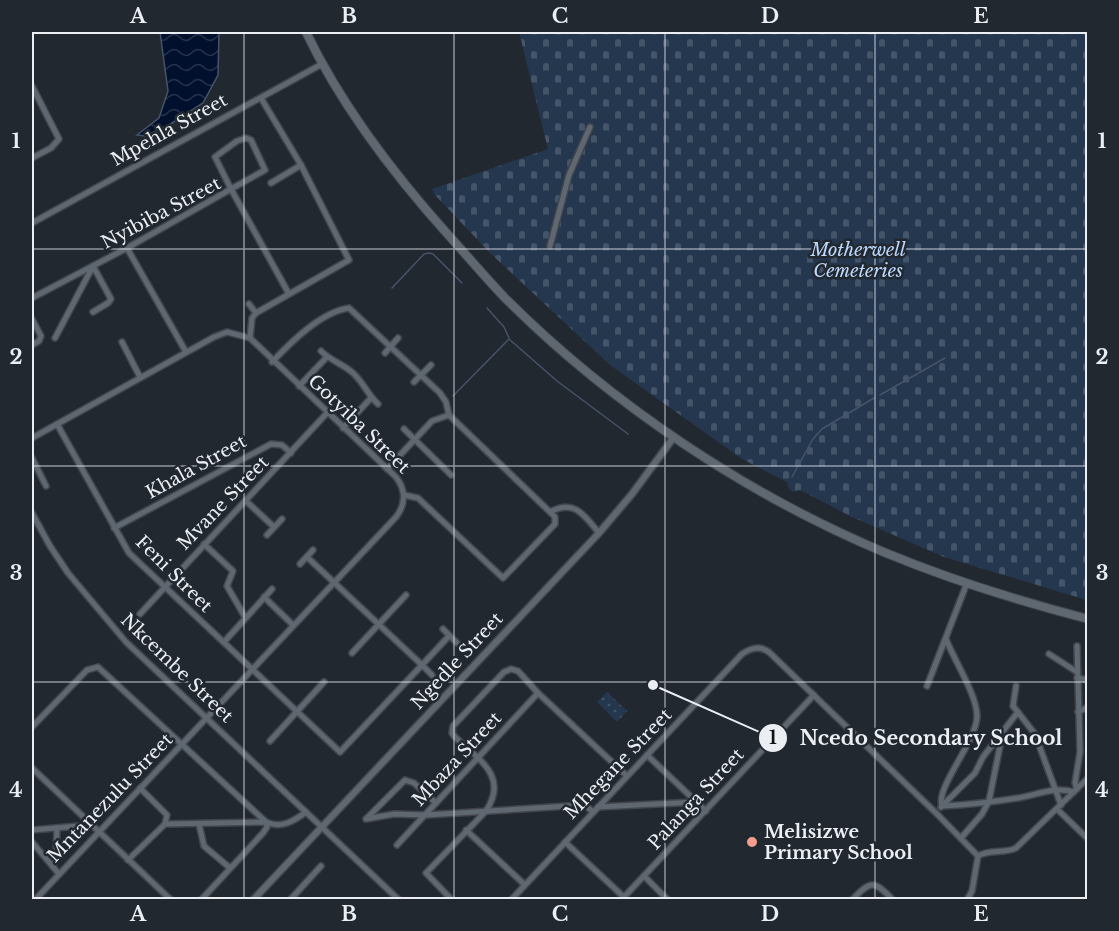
<svg xmlns="http://www.w3.org/2000/svg" width="1119" height="931" viewBox="0 0 1119 931" font-family="'Libre Baskerville',serif">
<style>
.cemetery{fill:url(#cemetery-stones)}
.park{fill:url(#park-dots)}
.water{fill:url(#water-waves);stroke:#465369;stroke-width:1.5}
.lines{fill:none;stroke-linecap:round;stroke-linejoin:round}
.stream{stroke:#465369;stroke-width:1.5}
.minor-casing{stroke:#41464d;stroke-width:8}
.tertiary-casing{stroke:#41464d;stroke-width:9}
.secondary-casing{stroke:#41464d;stroke-width:10}
.minor{stroke:#5f6770;stroke-width:5}
.tertiary{stroke:#5f6770;stroke-width:6}
.secondary{stroke:#5f6770;stroke-width:8}
.grid{fill:none;stroke:#ebeff4;stroke-width:1.5;stroke-opacity:0.55}
.poi-dot{fill:#f49d8d;stroke:#222830;stroke-width:2}
.labels{text-anchor:middle;stroke-width:5;stroke-linejoin:round;paint-order:stroke}
.street-label{font-size:18px;fill:#ebeff4;stroke:#222830}
.park-label{font-size:18px;font-style:italic;fill:#bdd9fd;stroke:#222830}
.poi-label{font-size:18px;font-weight:bold;fill:#ebeff4;stroke:#222830;text-anchor:start}
.leader{fill:none;stroke:#ebeff4;stroke-width:2}
.callout-dot{fill:#ebeff4;stroke:#222830;stroke-width:2}
.mark-label{font-size:18px;text-anchor:middle;font-weight:bold;fill:#111}
.callout-label{font-size:20px;text-anchor:middle;font-weight:bold;fill:#ebeff4;stroke:#222830;stroke-width:5;stroke-linejoin:round;paint-order:stroke}
.neatline{fill:none;stroke:#ebeff4;stroke-width:2}
.grid-label{font-size:20px;text-anchor:middle;font-weight:bold;fill:#ebeff4}
</style>
<defs>
<pattern id="cemetery-stones" width="16" height="16" patternUnits="userSpaceOnUse" patternTransform="scale(1.5)"><rect width="16" height="16" fill="#24374f"/><path d="M2 7V4a2 2 0 0 1 4 0v3zM10 15v-3a2 2 0 0 1 4 0v3z" fill="#445469"/></pattern>
<pattern id="park-dots" width="8" height="8" patternUnits="userSpaceOnUse" patternTransform="scale(1.5)"><rect width="8" height="8" fill="#24374f"/><path d="M2 2h.1M6 6h.1" fill="none" stroke="#445469" stroke-width="1.8" stroke-linecap="round"/></pattern>
<pattern id="water-waves" width="16" height="10" patternUnits="userSpaceOnUse" patternTransform="scale(1.5)"><rect width="16" height="10" fill="#00102d"/><path d="M0 5q4-4 8 0t8 0" fill="none" stroke="#25334c"/></pattern>
</defs>
<rect width="100%" height="100%" fill="#222830"/>
<polygon class="cemetery" points="519,32 1087,32 1087,600 944,557 850,516 800,490 793,492 789,489 787,482 742,459 610,365 490,253 435,195 432,189 548,149"/>
<polygon class="park" points="607,692 627,711 617,722 597,702"/>
<polygon class="water" points="160,32 219,32 218,75 203,103 169,125 145,136 137,135 159,118 168,91"/>
<g class="lines">
<g class="stream">
<polyline points="392,288 424,254 429,253 433,254 462,283"/>
<polyline points="487,308 504,327 509,338"/>
<polyline points="880,395 945,358"/>
<polyline points="453,396 509,339 557,381 628,434"/>
<polyline points="792,477 813,439 822,429 874,398"/>
</g>
<g class="minor-casing">
<g id="minor">
<polyline points="32,86 59,139 51,148 32,158"/>
<polygon points="246,138 251,140 265,170 231,189 215,157 237,141"/>
<polyline points="271,183 301,165"/>
<polyline points="32,223 322,64"/>
<polyline points="550,246 569,175 590,127"/>
<polyline points="127,248 186,352"/>
<polyline points="93,266 111,299 108,303 93,312"/>
<polyline points="32,298 127,248 231,189 289,294"/>
<polyline points="249,304 256,313"/>
<polyline points="32,319 41,336 39,341 32,345"/>
<polyline points="55,338 92,268"/>
<polyline points="250,338 252,318 256,313 349,260 301,165 261,98"/>
<polyline points="122,342 140,377"/>
<path d="M321,351C331,361 343,364 353,373C363,382 368,395 378,404"/>
<polyline points="385,353 398,338"/>
<path d="M272,362C291,342 321,312 349,308L440,393L446,402L449,415"/>
<polyline points="414,382 431,365"/>
<polyline points="299,386 327,357"/>
<polyline points="57,424 129,553 340,752 422,665 307,557"/>
<polyline points="343,428 371,398"/>
<polyline points="404,429 451,475"/>
<path d="M32,438L214,337L227,332L250,338L396,477C406,490 406,504 396,517L35,900"/>
<polyline points="32,458 46,486"/>
<polyline points="387,469 432,421 449,415"/>
<polyline points="404,495 418,498 503,578 555,524 555,517 550,512 449,415"/>
<polyline points="246,501 274,527"/>
<path d="M550,512C575,499 584,515 599,533"/>
<polyline points="32,513 50,546 68,573 126,642 399,900"/>
<polyline points="114,528 271,444 282,445 291,453"/>
<polyline points="267,535 282,519"/>
<polyline points="204,544 233,571 227,586 245,617"/>
<polyline points="300,564 313,550"/>
<polyline points="264,597 293,625"/>
<polyline points="140,614 327,413"/>
<polyline points="443,629 457,643"/>
<path d="M946,639C954,660 977,695 977,716C977,741 935,788 942,806C967,805 993,802 1018,798C1037,795 1055,786 1074,792"/>
<polyline points="224,642 272,589"/>
<polyline points="1077,646 1080,752 1075,783 1077,789"/>
<polyline points="352,653 406,595"/>
<polyline points="1049,654 1077,672"/>
<polyline points="432,675 422,665 449,636"/>
<polyline points="1077,678 1088,680"/>
<polyline points="927,686 967,583"/>
<polyline points="1016,686 1013,706 1035,734 1061,805"/>
<polyline points="1078,712 1088,707"/>
<polyline points="32,727 87,670 98,667 266,822 267,827 263,833 201,900"/>
<polyline points="270,741 324,682"/>
<polyline points="647,755 706,811"/>
<polyline points="32,768 171,900"/>
<polyline points="140,788 167,815 165,824"/>
<polyline points="598,807 696,802"/>
<polyline points="941,807 975,773 983,757 1018,712"/>
<polyline points="1057,809 1088,839"/>
<polyline points="367,818 405,780 414,783 436,803"/>
<polyline points="366,819 394,814 426,815 585,805 593,812"/>
<polyline points="199,824 204,846 230,868"/>
<polyline points="32,830 90,825"/>
<polyline points="466,830 525,885"/>
<polyline points="961,838 982,814 989,801 1000,746 998,739"/>
<polyline points="32,842 59,874"/>
<polyline points="565,842 627,900"/>
<polyline points="397,845 538,693"/>
<path d="M978,856C990,849 1004,854 1016,848L1088,778"/>
<path d="M128,860L165,824L266,822C281,829 294,821 306,812"/>
<polyline points="53,867 56,857 57,828"/>
<polyline points="644,876 668,900"/>
<polyline points="624,897 814,695"/>
<polyline points="290,900 321,866"/>
<path d="M452,900L426,873L486,811C509,776 479,760 455,737L452,733L453,726L504,672L511,669L518,671L538,693L627,776"/>
<path d="M511,900L742,654C752,647 762,645 771,654L936,813L978,856L972,891L967,900"/>
<path d="M852,900C871,880 874,880 893,900"/>
</g>
</g>
<g class="tertiary-casing">
<polyline id="tertiary" points="253,900 599,533 632,494 674,437"/>
</g>
<g class="secondary-casing">
<path id="secondary" d="M306,32C342,107 395,176 451,238C469,258 486,278 505,298C611,404 747,495 886,553C951,580 1019,601 1088,619"/>
</g>
<use href="#minor" class="minor"/>
<use href="#tertiary" class="tertiary"/>
<use href="#secondary" class="secondary"/>
</g>
<path class="grid" d="M244,32V900M454,32V900M665,32V900M875,32V900M32,249H1088M32,466H1088M32,682H1088"/>
<circle class="poi-dot" cx="752" cy="842" r="6"/>
<g class="labels">
<g class="street-label">
<text transform="translate(169 130) rotate(-29)" y="6">Mpehla Street</text>
<text transform="translate(161 213) rotate(-28)" y="6">Nyibiba Street</text>
<text transform="translate(359 424) rotate(44)" y="6">Gotyiba Street</text>
<text transform="translate(196 467) rotate(-29)" y="6">Khala Street</text>
<text transform="translate(223 503) rotate(-46)" y="6">Mvane Street</text>
<text transform="translate(174 574) rotate(45)" y="6">Feni Street</text>
<text transform="translate(457 661) rotate(-47)" y="6">Ngedle Street</text>
<text transform="translate(177 668) rotate(44)" y="6">Nkcembe Street</text>
<text transform="translate(457 759) rotate(-47)" y="6">Mbaza Street</text>
<text transform="translate(618 764) rotate(-46)" y="6">Mhegane Street</text>
<text transform="translate(110 798) rotate(-46)" y="6">Mntanezulu Street</text>
<text transform="translate(696 799) rotate(-47)" y="6">Palanga Street</text>
</g>
<g class="park-label">
<text x="858" y="256">Motherwell<tspan x="858" dy="21">Cemeteries</tspan></text>
</g>
<g class="poi-label">
<text x="764" y="838">Melisizwe<tspan x="764" dy="21">Primary School</tspan></text>
</g>
</g>
<path class="leader" d="M653 685L773 738"/>
<g class="callout-dot">
<circle cx="653" cy="685" r="6"/>
<circle cx="773" cy="738" r="15"/>
</g>
<g class="mark-label">
<text x="773" y="744">1</text>
</g>
<g class="callout-label">
<text x="931" y="745">Ncedo Secondary School</text>
</g>
<rect width="1119" height="931" fill="none" stroke="#222830" stroke-width="66"/>
<rect x="33" y="33" width="1053" height="865" class="neatline"/>
<g class="grid-label">
<text x="138" y="23">A</text>
<text x="349" y="23">B</text>
<text x="560" y="23">C</text>
<text x="770" y="23">D</text>
<text x="981" y="23">E</text>
<text x="16" y="148">1</text>
<text x="1102" y="148">1</text>
<text x="16" y="364">2</text>
<text x="1102" y="364">2</text>
<text x="16" y="580">3</text>
<text x="1102" y="580">3</text>
<text x="16" y="797">4</text>
<text x="1102" y="797">4</text>
<text x="138" y="921">A</text>
<text x="349" y="921">B</text>
<text x="560" y="921">C</text>
<text x="770" y="921">D</text>
<text x="981" y="921">E</text>
</g>
</svg>
